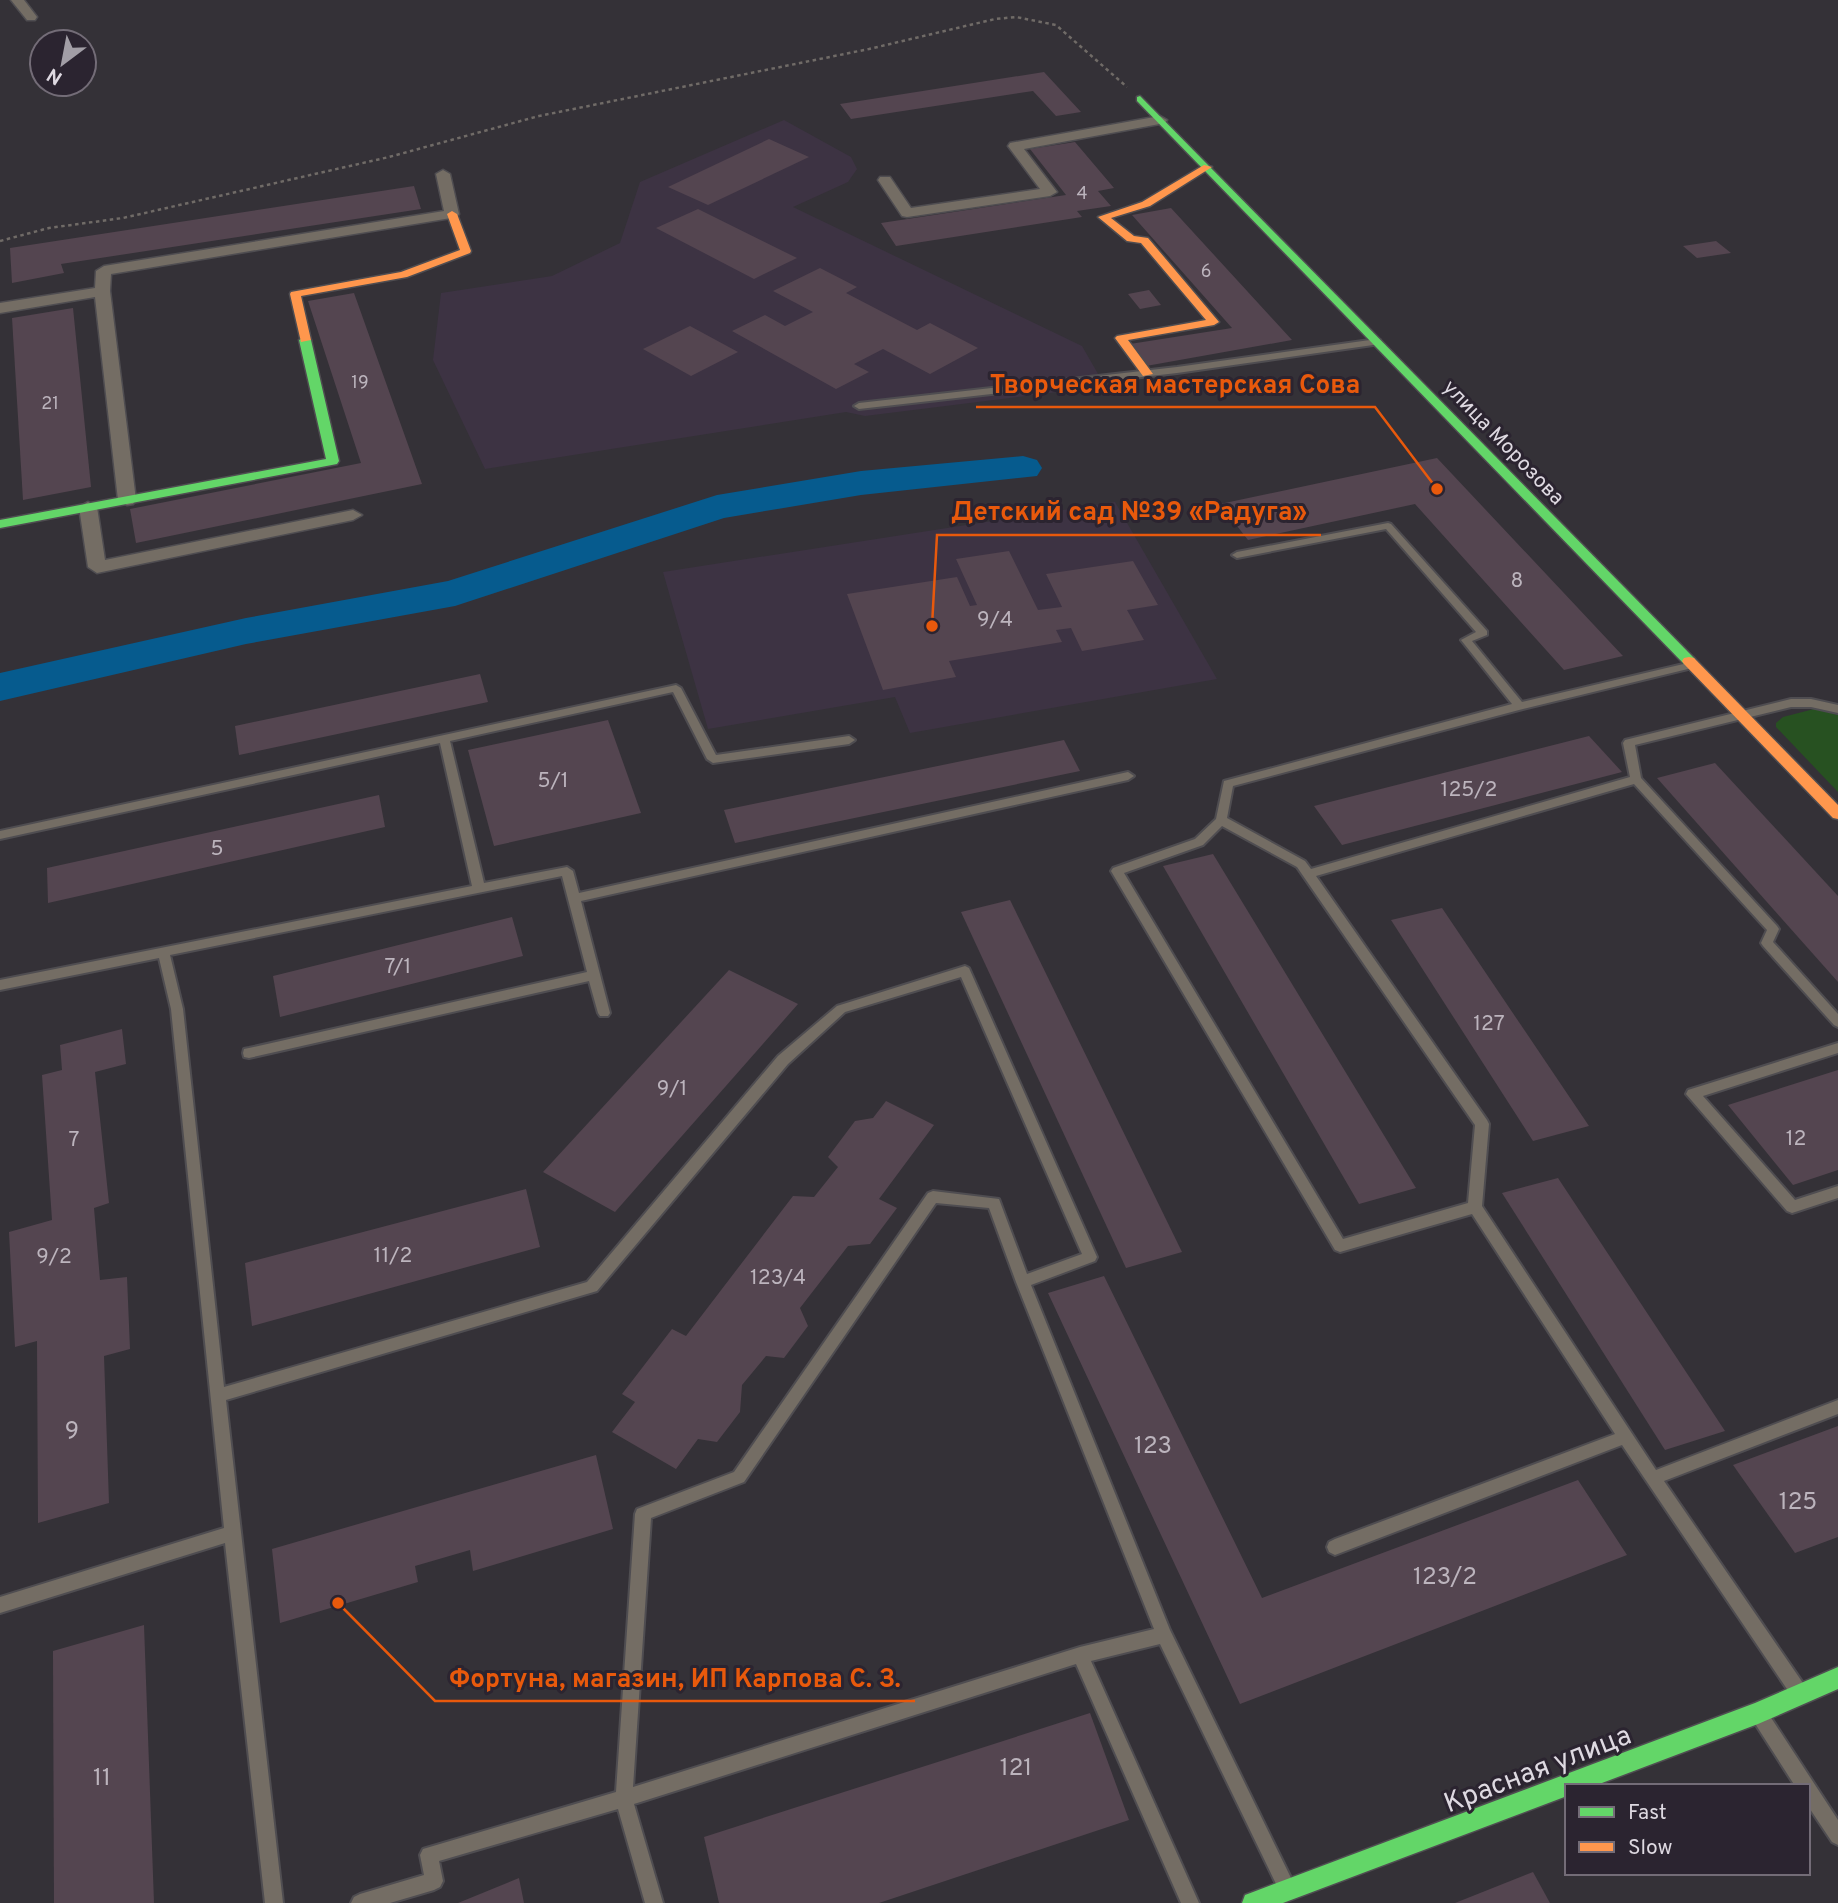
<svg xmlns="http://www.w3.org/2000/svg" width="1838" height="1903" viewBox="0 0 1838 1903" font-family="Overpass,sans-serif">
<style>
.built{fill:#3d3343}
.green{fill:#275121}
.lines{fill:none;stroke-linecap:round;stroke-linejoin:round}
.river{fill:#065b8e;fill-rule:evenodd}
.building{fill:#544550}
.lane-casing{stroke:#4f4d51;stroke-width:4}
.street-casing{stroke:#4f4d51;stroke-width:3}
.fast-casing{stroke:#4f4d51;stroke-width:3}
.slow-casing{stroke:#4f4d51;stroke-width:3}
.path{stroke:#706b67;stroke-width:2.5;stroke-dasharray:3.5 3.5;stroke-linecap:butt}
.lane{fill:#746d64;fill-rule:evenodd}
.street{fill:#746d64;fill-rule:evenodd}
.fast{fill:#63d668;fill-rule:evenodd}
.slow{fill:#ff974d;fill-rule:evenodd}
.labels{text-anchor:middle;stroke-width:6;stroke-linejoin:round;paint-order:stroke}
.far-number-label{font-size:18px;fill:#bcb4bd}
.far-street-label{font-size:21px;fill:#ded9e1;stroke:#2b2430}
.number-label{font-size:21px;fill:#bcb4bd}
.near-number-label{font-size:24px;fill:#bcb4bd}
.near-street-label{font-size:28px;fill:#ded9e1;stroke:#2b2430}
.leader{fill:none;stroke:#e8590c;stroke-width:2.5}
.callout-dot{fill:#e8590c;stroke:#2b2430;stroke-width:2.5}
.callout-label{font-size:26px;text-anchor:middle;font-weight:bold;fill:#e8590c;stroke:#2b2430;stroke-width:6;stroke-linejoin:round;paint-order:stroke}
</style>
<rect width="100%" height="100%" fill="#343137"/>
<g class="built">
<polygon points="784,120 851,157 857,169 848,182 793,207 1082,346 1105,386 865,416 846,412 485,469 433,360 441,293 552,276 620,243 640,182"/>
<polygon points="1115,502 1217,679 910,733 895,697 708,729 663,572"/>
</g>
<polygon class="green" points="1814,709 1838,715 1838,792 1776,727 1776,723 1783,717"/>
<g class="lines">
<polygon class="river" points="1023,456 1037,460 1042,468 1037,476 861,495 724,518 455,606 246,644 0,701 0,673 246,618 448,581 717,495 861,471"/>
</g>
<g class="building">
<polygon points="1044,72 1081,112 1056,116 1033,91 851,119 840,104"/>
<polygon points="769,139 809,157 708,205 668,187"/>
<polygon points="1075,142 1114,188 1098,191 1111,206 1077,211 1082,217 896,246 881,223 1066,195 1030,149"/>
<polygon points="414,186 421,209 61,264 64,273 12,283 10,248"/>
<polygon points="1171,208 1292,340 1146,366 1130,344 1232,328 1132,215"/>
<polygon points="698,209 797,258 754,279 656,228"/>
<polygon points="1716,241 1731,253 1697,258 1683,246"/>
<polygon points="820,268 857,287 846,293 917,330 930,323 978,348 930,374 883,349 854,364 869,372 836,389 732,331 765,315 785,326 813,312 773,291"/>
<polygon points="1149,290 1161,305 1140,309 1128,294"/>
<polygon points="354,293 422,484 136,543 130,509 361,463 308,301"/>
<polygon points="73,308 91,487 23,500 12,318"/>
<polygon points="690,326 738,352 691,376 643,349"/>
<polygon points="1437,458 1623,656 1564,670 1415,504 1248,540 1220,504"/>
<polygon points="1009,551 1038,610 1062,607 1046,574 1133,561 1158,605 1127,610 1144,640 1082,651 1071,628 1056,630 1062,642 949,661 956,677 883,690 847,594 957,577 970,606 977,605 956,559"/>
<polygon points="480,674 488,702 239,755 235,726"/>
<polygon points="608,720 641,813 494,846 468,750"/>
<polygon points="1589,736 1622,772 1342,845 1314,806"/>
<polygon points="1064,740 1080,771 735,843 724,810"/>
<polygon points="1715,763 1838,896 1838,982 1657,778"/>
<polygon points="379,795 385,827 48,903 47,868"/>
<polygon points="1213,854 1416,1188 1359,1204 1163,866"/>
<polygon points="1010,900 1182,1252 1126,1268 961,912"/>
<polygon points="1442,908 1589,1126 1533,1141 1391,920"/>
<polygon points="512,917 523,956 280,1017 273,976"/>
<polygon points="729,970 798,1004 615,1212 543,1172"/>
<polygon points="122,1029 126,1064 95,1072 109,1203 94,1208 100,1280 127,1277 130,1349 104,1356 109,1503 38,1523 37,1341 15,1347 9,1232 52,1220 42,1075 62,1070 60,1045"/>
<polygon points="1838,1070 1838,1170 1793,1185 1728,1105"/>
<polygon points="886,1101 934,1125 879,1199 897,1208 870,1244 848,1246 800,1308 808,1326 784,1358 766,1356 742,1385 740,1412 717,1442 698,1439 676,1469 612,1432 635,1402 622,1394 672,1329 686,1336 793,1196 814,1197 838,1167 828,1157 855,1121 873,1118"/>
<polygon points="1558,1178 1725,1431 1665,1450 1502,1193"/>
<polygon points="526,1189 540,1247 252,1326 245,1263"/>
<polygon points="1104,1276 1262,1598 1578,1480 1627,1555 1240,1704 1048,1293"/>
<polygon points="1838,1426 1838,1537 1795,1553 1733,1465"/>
<polygon points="596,1455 613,1529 473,1571 470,1550 415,1566 418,1582 280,1623 272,1549"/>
<polygon points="144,1625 154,1903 54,1903 53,1651"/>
<polygon points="1090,1713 1129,1820 879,1903 719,1903 704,1837"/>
<polygon points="1533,1872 1550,1903 1455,1903"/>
<polygon points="519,1878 524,1903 458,1903"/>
</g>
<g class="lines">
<g class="lane-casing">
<g id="lane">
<polygon points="1377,339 1380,340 1380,344 1177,373 859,409 854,406 859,403 1177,367"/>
<path d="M1388,523L1391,524L1487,631V635L1472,641L1522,702L1692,662L1697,665L1692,668L1519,710L1233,786L1227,818L1305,861L1311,869L1630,777L1623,743L1625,740L1791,699H1811L1838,705V713L1811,707H1791L1635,745L1641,778L1777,926L1779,929L1773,942L1838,1014V1027L1834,1025L1763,946L1761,943L1767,930L1634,784L1316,876L1487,1120L1489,1124L1482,1206L1656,1470L1838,1400V1414L1664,1481L1805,1686L1807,1692L1805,1698L1799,1700L1793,1698L1622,1445L1335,1555L1329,1552L1327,1547L1329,1542L1335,1539L1615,1434L1472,1214L1340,1252L1335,1250L1111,871L1113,868L1195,839L1216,819L1224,781L1512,704L1461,640L1476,632L1386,529L1237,558L1232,555L1237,552ZM1222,826L1297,867L1475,1125L1468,1203L1343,1239L1124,873L1203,845Z"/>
<path d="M676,685L681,688L716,755L849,736L855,740L849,744L713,763L707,759L673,692L450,741L484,883L567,867L573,871L579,893L1128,772L1134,776L1128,780L581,901L610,1013L608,1016H600L598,1013L589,981L249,1058L244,1057L243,1053L244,1049L249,1048L587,972L562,876L170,955L183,1009L224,1387L587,1282L778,1056L837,1006L965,966L969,968L1097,1257L1095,1261L1031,1285L1170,1630L1291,1878L1294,1884L1291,1890L1285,1893L1279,1890L1160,1644L1091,1661L1199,1903H1181L1076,1664L634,1804L663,1903H645L618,1809L439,1861L443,1881L440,1887L434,1890L390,1903H351L354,1897L360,1894L424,1875L420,1855L423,1849L616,1792L635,1514L637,1509L734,1472L928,1193L933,1191L999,1199L1027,1274L1082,1254L961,977L845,1012L788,1064L597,1291L226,1400L283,1903H265L225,1543L0,1613V1597L224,1528L171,1009L159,958L0,990V980L472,886L440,743L0,839V831ZM936,1203L989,1208L1016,1282L1154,1629L1080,1647L633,1787L651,1518L744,1482Z"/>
<polygon points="1838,1043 1838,1053 1703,1096 1795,1200 1838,1186 1838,1198 1792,1213 1787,1211 1686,1094 1688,1090"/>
<polygon points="1760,1708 1766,1710 1838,1820 1838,1845 1832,1842 1808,1806 1808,1786 1795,1786 1754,1722 1752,1716 1754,1710"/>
</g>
</g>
<g class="street-casing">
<g id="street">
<polygon points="11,0 24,0 37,17 35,20 27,20"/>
<polygon points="1160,116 1167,120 1165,123 1024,149 1057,192 1050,196 907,217 902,216 878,180 880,177 890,177 911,208 1040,189 1008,146 1010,143"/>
<polygon points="443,170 450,174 459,214 457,217 111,274 110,291 136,500 133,504 127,505 118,500 95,297 0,313 0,303 95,288 96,271 104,266 444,211 436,174"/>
<polygon points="88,502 97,507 105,560 353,510 362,515 353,520 97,573 88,567 79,507"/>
</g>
</g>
<g class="fast-casing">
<g id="fast">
<polygon points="1140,96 1694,658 1696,661 1694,664 1684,664 1137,101 1137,97"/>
<polygon points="305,337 311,340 339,461 337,464 0,528 0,520 326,459 299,340"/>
<polygon points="1838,1667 1838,1689 1758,1724 1594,1786 1567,1786 1567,1796 1283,1903 1242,1903 1245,1895 1253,1892 1755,1703"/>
</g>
</g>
<g class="slow-casing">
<g id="slow">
<polygon points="1204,165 1212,167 1150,206 1111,218 1134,236 1148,238 1219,322 1214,325 1128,340 1153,374 1143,376 1115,338 1117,336 1206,320 1141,243 1127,241 1098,217 1142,202"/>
<polygon points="452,211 457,214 471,251 470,253 407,277 301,296 311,340 301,342 290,294 291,292 401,272 460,250 447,214"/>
<polygon points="1689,657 1694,658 1838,805 1838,819 1833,818 1684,664 1682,661 1684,658"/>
</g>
</g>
<polyline class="path" points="0,241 49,228 123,218 389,157 539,116 869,49 995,19 1016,17 1056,25 1127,87"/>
<use href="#lane" class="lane"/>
<use href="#street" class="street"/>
<use href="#fast" class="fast"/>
<use href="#slow" class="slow"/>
</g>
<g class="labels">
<g class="far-number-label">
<text x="1082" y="199">4</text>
<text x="1206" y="277">6</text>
<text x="360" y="388">19</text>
<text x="50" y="409">21</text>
</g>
<g class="far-street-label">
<text transform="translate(1504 442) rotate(46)" y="7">улица Морозова</text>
</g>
<g class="number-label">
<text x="1517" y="587">8</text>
<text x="995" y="626">9/4</text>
<text x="553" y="787">5/1</text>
<text x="1469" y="796">125/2</text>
<text x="217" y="855">5</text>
<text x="398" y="973">7/1</text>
<text x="1489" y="1030">127</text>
<text x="672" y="1095">9/1</text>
<text x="1796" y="1145">12</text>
<text x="74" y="1146">7</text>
<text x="393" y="1262">11/2</text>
<text x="54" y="1263">9/2</text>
<text x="778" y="1284">123/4</text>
</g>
<g class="near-number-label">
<text x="72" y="1438">9</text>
<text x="1153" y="1453">123</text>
<text x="1798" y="1509">125</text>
<text x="1445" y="1584">123/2</text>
<text x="1016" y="1775">121</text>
<text x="102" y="1785">11</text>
</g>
<g class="near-street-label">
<text transform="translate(1537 1768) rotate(-21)" y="10">Красная улица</text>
</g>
</g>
<path class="leader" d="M1437 489L1375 407H976M932 626L937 535H1321M338 1603L435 1701H915"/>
<g class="callout-dot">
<circle cx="1437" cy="489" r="7"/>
<circle cx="932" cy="626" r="7"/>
<circle cx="338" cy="1603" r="7"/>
</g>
<g class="callout-label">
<text x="1175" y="393">Творческая мастерская Сова</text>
<text x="1129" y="520">Детский сад №39 «Радуга»</text>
<text x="675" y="1687">Фортуна, магазин, ИП Карпова С. З.</text>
</g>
<rect x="1565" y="1784" width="245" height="91" fill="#2b2430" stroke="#736c77" stroke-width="2"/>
<rect x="1579" y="1807" width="35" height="10" fill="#63d668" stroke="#736c77" stroke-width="2"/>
<text x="1628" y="1819" font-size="21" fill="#ded9e1">Fast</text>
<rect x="1579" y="1842" width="35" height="10" fill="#ff974d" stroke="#736c77" stroke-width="2"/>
<text x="1628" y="1854" font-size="21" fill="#ded9e1">Slow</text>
<g transform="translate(63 63) rotate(212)"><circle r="33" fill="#2b2430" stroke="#736c77" stroke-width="2"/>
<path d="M0-5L12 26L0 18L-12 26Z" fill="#a29ea6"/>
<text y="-10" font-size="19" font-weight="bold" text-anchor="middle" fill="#ded9e1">N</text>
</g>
</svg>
